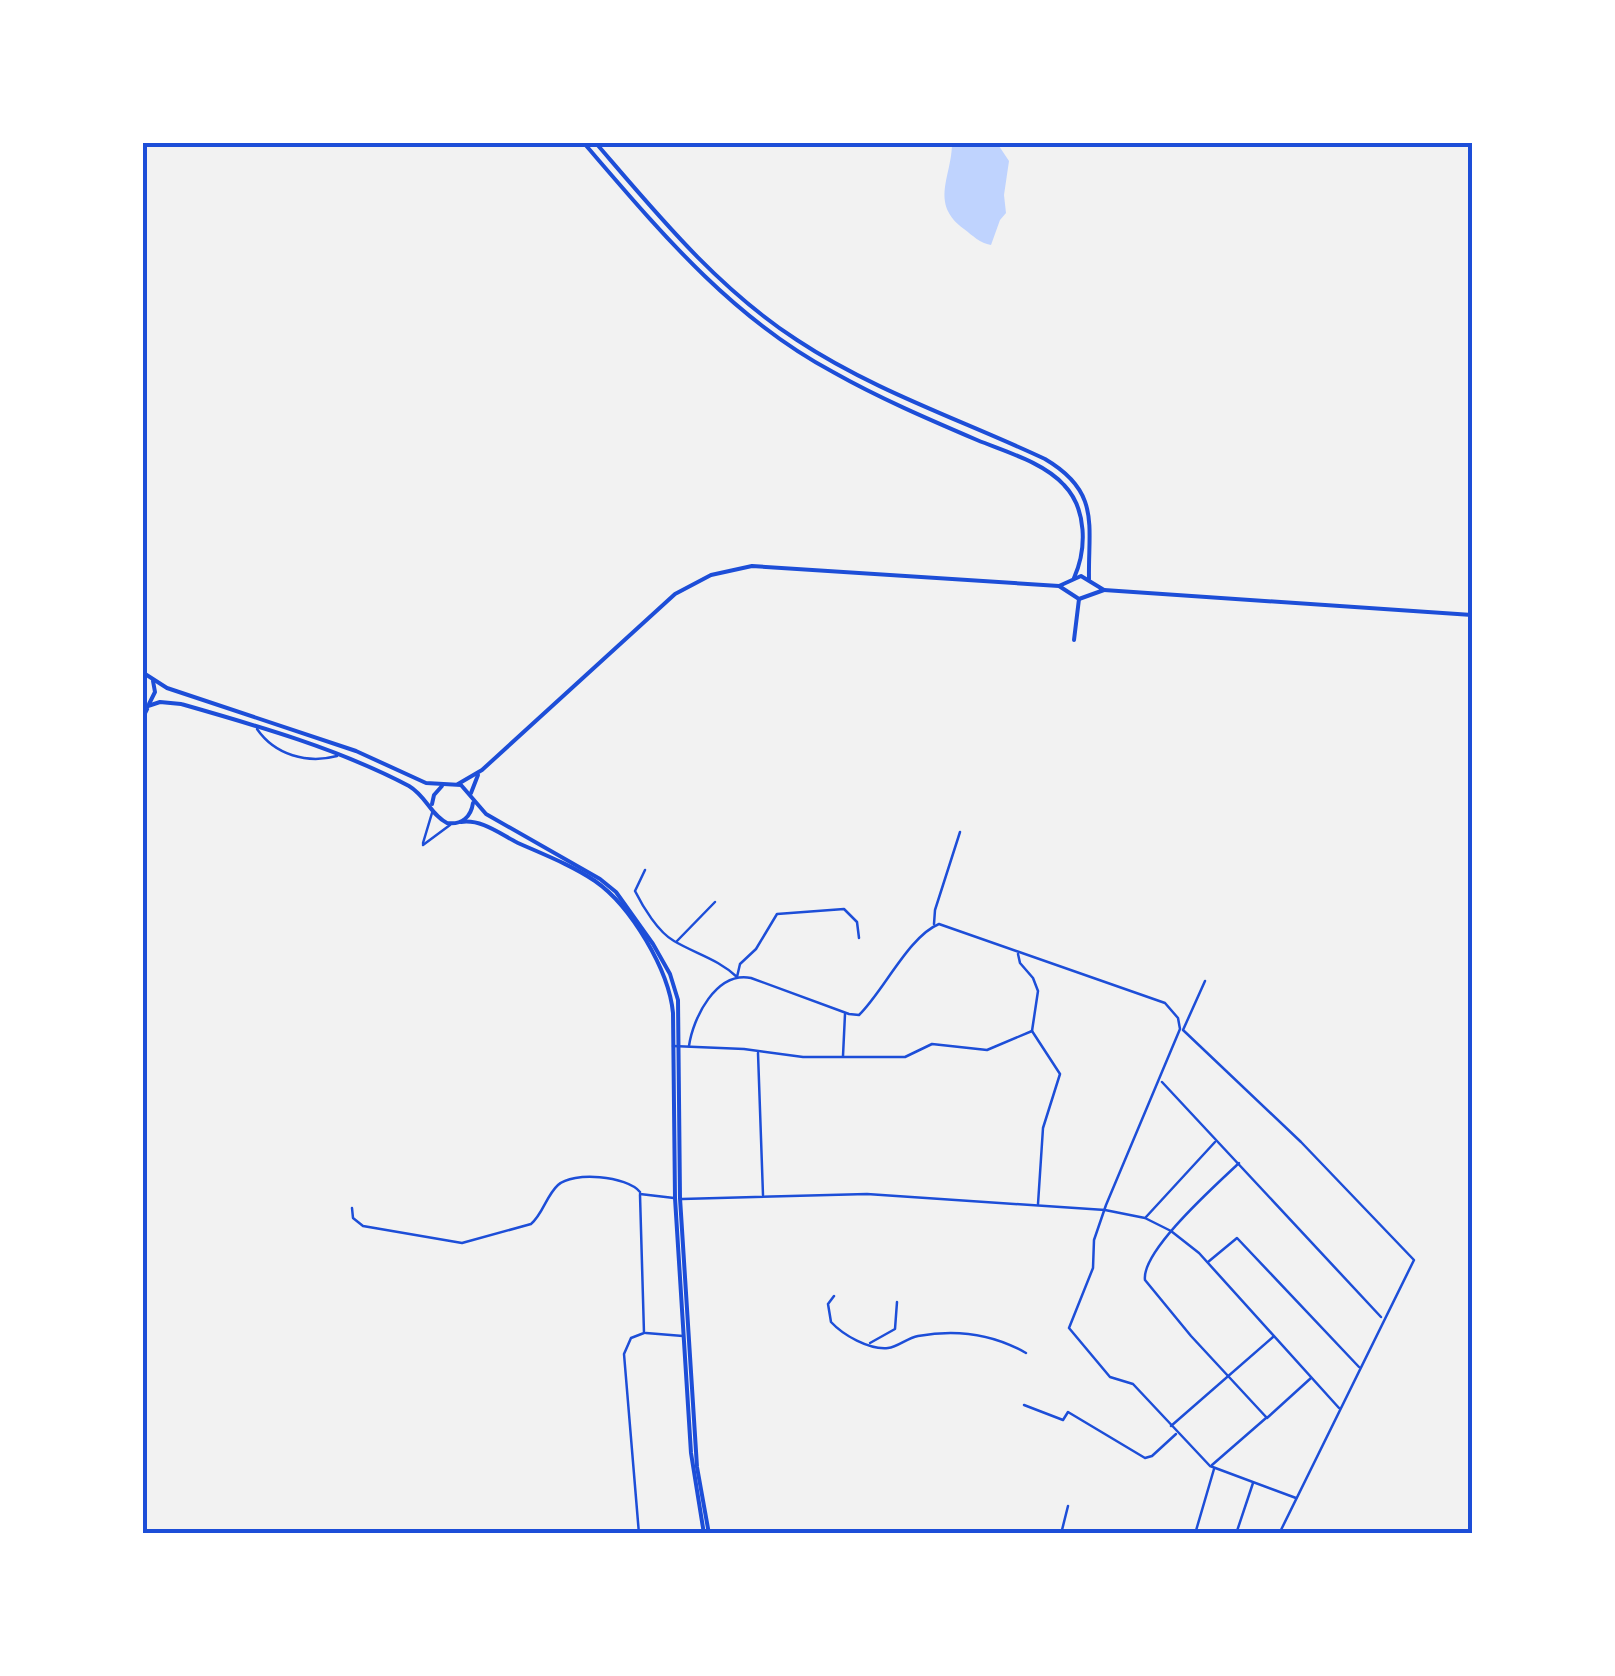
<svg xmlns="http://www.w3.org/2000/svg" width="1615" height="1676" viewBox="0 0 1615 1676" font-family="Inter,sans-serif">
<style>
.water{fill:#bfd3fe}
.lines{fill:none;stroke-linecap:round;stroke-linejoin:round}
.minor{stroke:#1d4ed8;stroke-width:2.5}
.tertiary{stroke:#1d4ed8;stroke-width:4}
.secondary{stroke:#1d4ed8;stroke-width:4}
.neatline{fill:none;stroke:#1d4ed8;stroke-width:4}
</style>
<rect width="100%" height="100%" fill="#f2f2f2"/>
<path class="water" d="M952,143H997L1009,161L1004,195L1006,213L1000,220L991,245C980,243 973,236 964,229C929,203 952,177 952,143Z"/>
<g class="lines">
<g class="minor">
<polyline points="142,721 148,709"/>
<path d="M257,729C275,755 307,764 337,756"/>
<polyline points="423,843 432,813"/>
<polyline points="423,845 450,825"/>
<path d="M645,870L635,891C643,907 658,932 674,941C696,954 718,959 737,977L740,964L756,949L777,914L844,909L857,922L859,938"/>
<polyline points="934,924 935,910 960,832"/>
<polyline points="677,941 715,902"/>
<polyline points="1018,954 1020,963 1033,978 1038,991 1032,1031 1060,1074 1043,1128 1038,1204"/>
<polyline points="1205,981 1183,1030 1301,1142 1414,1260 1279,1534"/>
<polyline points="673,1046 744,1049 803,1057 905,1057 932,1044 987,1050 1032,1031"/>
<path d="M689,1046C693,1018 716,971 751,978L849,1014L859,1015C883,992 909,936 939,924L1165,1003L1178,1018L1180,1029L1106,1205L1094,1240L1093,1268L1069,1328L1110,1377L1133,1384L1210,1466L1296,1498"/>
<polyline points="758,1053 763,1195"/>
<polyline points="843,1056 845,1014"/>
<polyline points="1162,1082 1381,1317"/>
<path d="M1239,1163C1217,1184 1141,1251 1145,1280L1191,1336L1267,1418L1311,1378"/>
<polyline points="640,1194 674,1198"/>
<polyline points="682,1199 867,1194 1105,1210 1145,1218 1171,1231 1199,1253 1339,1408"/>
<path d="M352,1208L353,1218L363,1226L462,1243L531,1224C543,1214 546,1196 558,1185C573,1171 627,1176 640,1192"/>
<polyline points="1146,1217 1215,1142"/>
<polyline points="1208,1262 1237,1238 1359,1367"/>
<path d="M834,1296L828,1304L831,1322C843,1335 869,1350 888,1348C898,1347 907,1338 918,1336C956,1329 993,1334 1026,1353"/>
<polyline points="646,1333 683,1336"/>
<polyline points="870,1343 895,1329 897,1302"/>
<polyline points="1024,1405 1063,1420 1068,1412 1145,1458 1152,1456 1176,1434"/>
<polyline points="1171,1426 1273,1337"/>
<polyline points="1212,1465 1266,1418"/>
<polyline points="639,1534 624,1354 631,1338 644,1333 640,1195"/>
<polyline points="1061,1534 1068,1506"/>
<polyline points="1195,1534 1214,1469"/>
<polyline points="1236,1534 1253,1483"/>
</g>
<g class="tertiary">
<path d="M583,142C658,229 730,317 833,372C879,398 928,419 977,440C1006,452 1043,462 1064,485C1087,509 1087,549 1074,578"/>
<path d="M595,142C657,214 717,288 797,340C874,391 962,420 1045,459C1101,492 1088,525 1089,579"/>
</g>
<g class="secondary">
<polyline points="1104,590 1472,615"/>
<polyline points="1074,640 1079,599"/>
<polyline points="142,672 167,688 356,751 426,783 461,785 486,814 600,879 616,892 653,944 670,974 678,1000 680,1198 697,1467 709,1534"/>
<polyline points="149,704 155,692 153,681"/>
<path d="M142,708L160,702L181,704C258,726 339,749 409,786C426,796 431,815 447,823C462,825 471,817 473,803"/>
<polyline points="458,784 482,770 675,594 711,575 752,566 1059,586 1081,576 1104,590 1079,599 1059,586"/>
<polyline points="471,793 478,775"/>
<polyline points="432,804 434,795 442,786"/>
<path d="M461,822C482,819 500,834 518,843C545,855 571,865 595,881C631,906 669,970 673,1013L675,1198L691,1453L704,1534"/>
</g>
</g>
<rect width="1615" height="1676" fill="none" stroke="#ffffff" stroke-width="290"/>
<rect x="145" y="145" width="1325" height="1386" class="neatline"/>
</svg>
